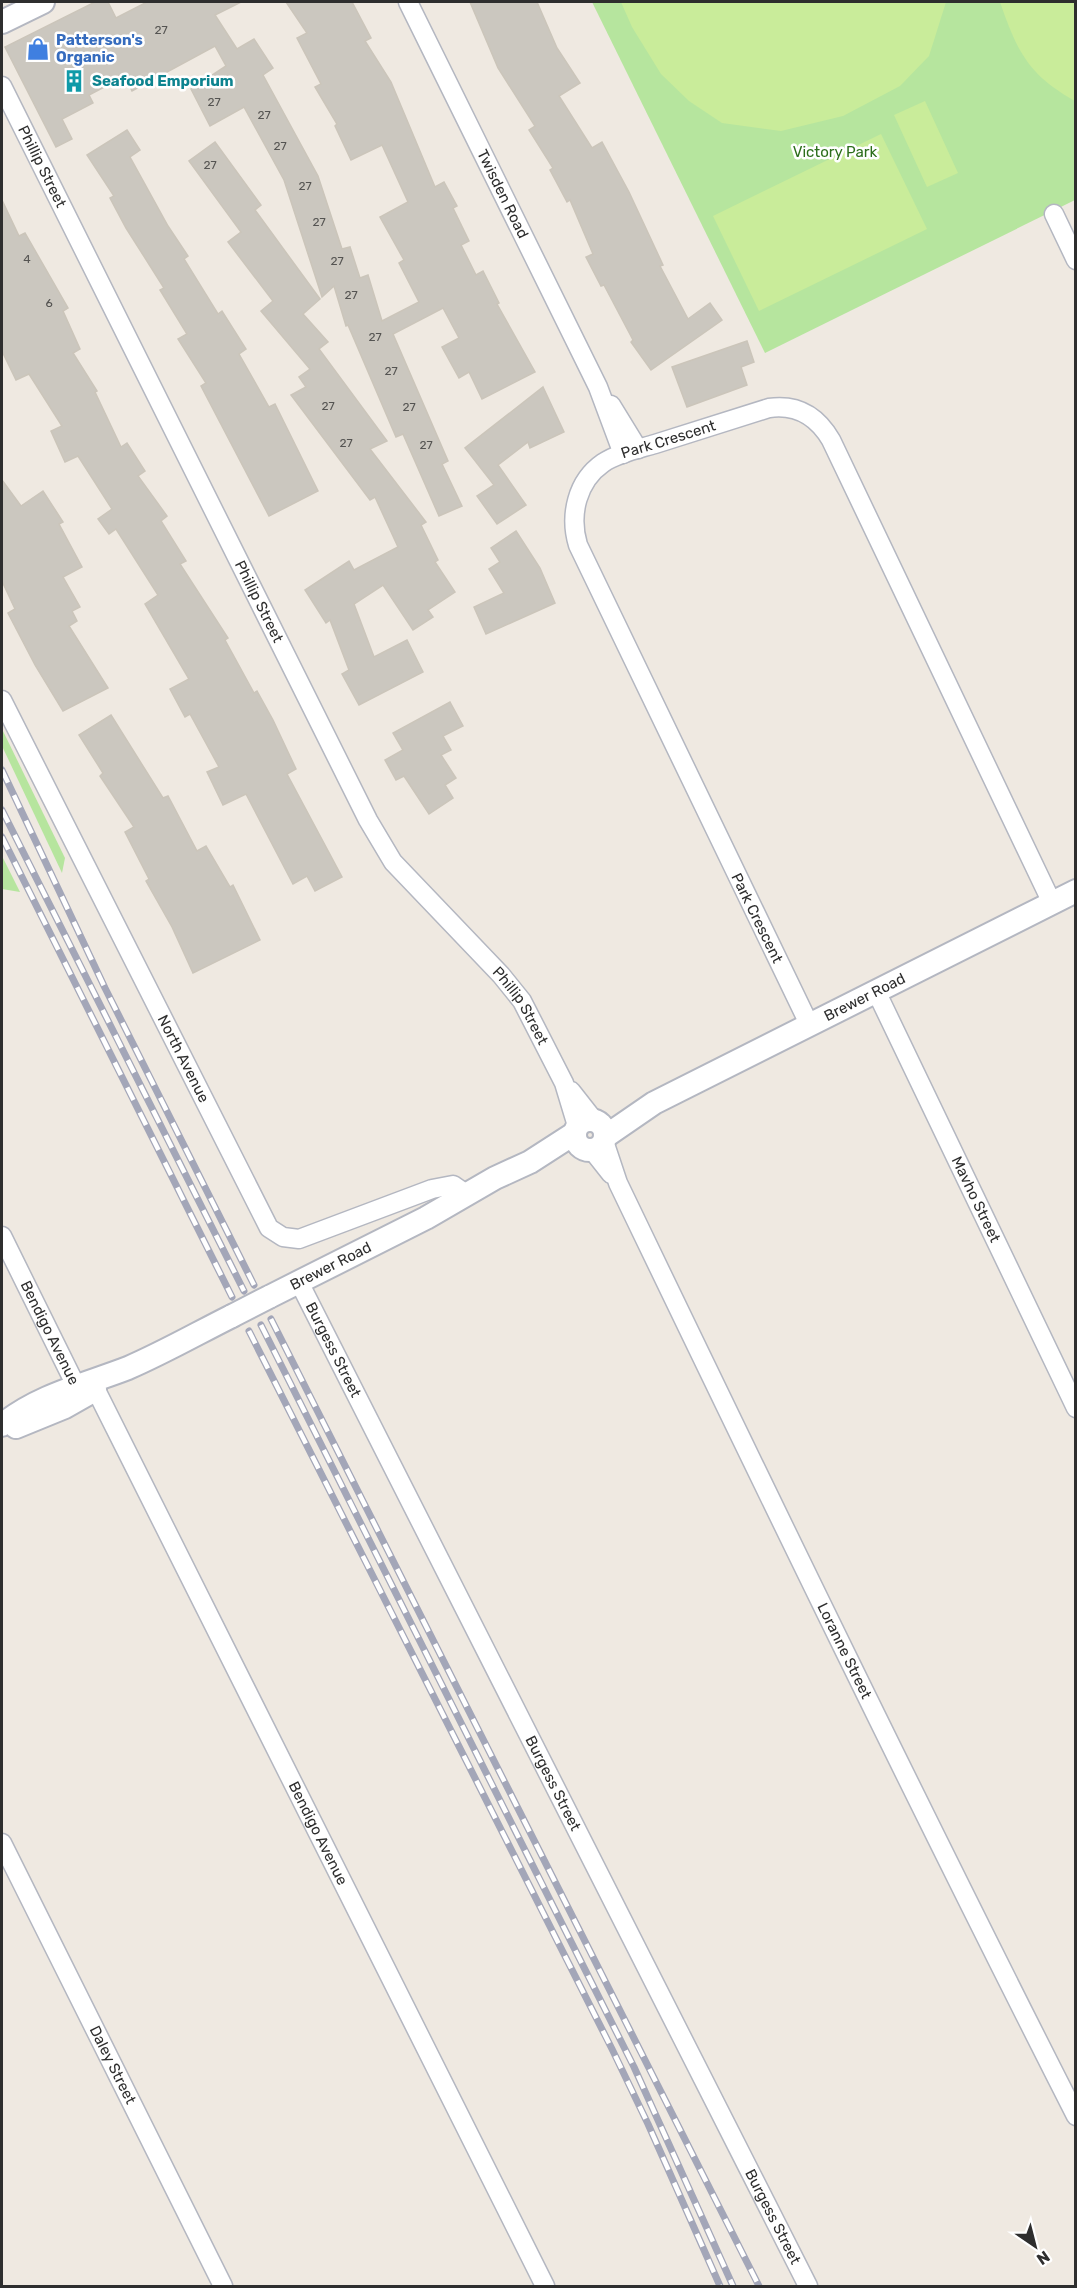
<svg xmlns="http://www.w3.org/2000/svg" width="1077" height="2288" viewBox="0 0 1077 2288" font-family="Rubik,sans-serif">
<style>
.green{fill:#b6e59e}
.pitch{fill:#c9ec9a}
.building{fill:#cbc7bf;stroke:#cbc5ba;stroke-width:1.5}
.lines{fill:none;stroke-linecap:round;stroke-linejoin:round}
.minor-casing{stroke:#b4b7c1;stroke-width:21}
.tertiary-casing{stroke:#b4b7c1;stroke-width:26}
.minor{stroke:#fff;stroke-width:18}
.tertiary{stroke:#fff;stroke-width:22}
.rail-casing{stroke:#a3a6b8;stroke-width:7}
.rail{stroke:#fff;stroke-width:4.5;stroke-dasharray:14;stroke-linecap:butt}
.tertiary-bridge-casing{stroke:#b4b7c1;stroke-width:26;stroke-linecap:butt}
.tertiary-bridge{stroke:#fff;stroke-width:22}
.labels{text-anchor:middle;stroke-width:5;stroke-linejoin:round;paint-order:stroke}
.number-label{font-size:12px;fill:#555452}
.shop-label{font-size:15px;font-weight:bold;fill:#366cbe;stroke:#fff;text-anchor:start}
.culture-label{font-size:15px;font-weight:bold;fill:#0d838f;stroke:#fff;text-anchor:start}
.park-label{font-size:15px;fill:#2c6e1b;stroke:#fff}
.street-label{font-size:15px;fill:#2e2e2e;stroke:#fff}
</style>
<rect width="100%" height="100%" fill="#efe9e1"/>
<g class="green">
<polygon points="592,2 1075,2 1075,200 765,353"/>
<polygon points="2,729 65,858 62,873 2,746"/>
<polygon points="2,856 20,892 2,889"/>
</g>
<g class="pitch">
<polygon points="621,2 946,2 929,56 900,86 843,116 781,131 722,123 689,101 661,74 632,27"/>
<path d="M1000,2H1075V101C1028,75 1017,51 1000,2Z"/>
<polygon points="925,101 958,173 927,187 894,115"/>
<polygon points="881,134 927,229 759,311 713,216"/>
</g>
<g class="building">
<polygon points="95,2 108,2 116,18 147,2 241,2 215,15 237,49 254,39 273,68 263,75 318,176 342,249 350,247 360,278 368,275 382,321 419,302 399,263 404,260 380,217 408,202 382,145 351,160 335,126 337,124 315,87 321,84 297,38 307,33 286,2 352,2 371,38 365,41 391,82 435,187 444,182 457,206 453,208 469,241 461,245 476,275 483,271 499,303 497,304 535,372 482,399 469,372 459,378 442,347 459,338 443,308 393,334 448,461 442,464 462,506 439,516 403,434 396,437 348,325 346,326 334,286 322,297 284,180 244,107 210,126 191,89 226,66 215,46 132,91 125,76 89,95 93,103 62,119 72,139 56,147 5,47"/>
<polygon points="470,2 537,2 557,48 580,83 559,96 592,148 602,142 629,192 663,265 660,266 688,319 710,303 722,320 651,370 631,342 633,340 604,285 601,286 586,257 593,254 570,200 567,202 550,170 553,168 529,130 535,126 498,68"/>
<polygon points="127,130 140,150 130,157 168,226 188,256 184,259 218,314 222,311 246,349 239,354 269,407 275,404 318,491 269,516 201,386 206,383 178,339 187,334 160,290 164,288 126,228 110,198 114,196 87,155"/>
<polygon points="215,142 261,205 255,210 320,299 303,314 328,342 319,349 387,441 370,449 426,522 421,525 438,560 435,562 455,592 428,610 433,617 413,630 383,585 354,604 374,657 407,640 423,672 359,705 342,674 349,670 330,620 326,623 305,590 349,561 354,570 398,547 375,497 370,500 291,395 306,387 299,377 310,369 261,311 273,301 228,242 241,232 189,161"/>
<polygon points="2,200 19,236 25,233 68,308 63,311 80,349 73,353 97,391 95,392 121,447 127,443 145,471 138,476 167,516 161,521 186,561 180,564 228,638 225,640 254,693 257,691 273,720 296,769 287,774 342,877 315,891 307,876 293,884 246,794 223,805 207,772 219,767 190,714 185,717 170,689 189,679 145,604 158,595 116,529 109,534 98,519 112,509 78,456 65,462 51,431 62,426 29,374 16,380 2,351"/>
<polygon points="747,341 754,362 741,367 747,385 687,407 672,367"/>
<polygon points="543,387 564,432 530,448 528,442 498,465 526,505 497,524 477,496 494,485 465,448"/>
<polygon points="2,480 21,506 43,491 63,522 59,524 82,567 63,577 80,607 72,611 77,621 69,626 108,688 63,711 35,665 8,613 15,609 2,581"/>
<polygon points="516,531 540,568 555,603 486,634 474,607 504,593 489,569 500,562 491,548"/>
<polygon points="450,702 463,726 443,736 451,750 441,755 456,778 445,785 453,798 429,814 404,776 396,780 385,760 403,750 393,733"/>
<polygon points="111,715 163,798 168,796 197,851 206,846 230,887 233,885 260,940 193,973 172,927 146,881 149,879 125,832 134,827 100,776 103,773 79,735"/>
</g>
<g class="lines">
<g class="minor-casing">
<g id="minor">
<path id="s1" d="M408,2L598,387L623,454"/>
<path id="s2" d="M2,86L368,820L393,862L501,975L522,1001L564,1083L577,1126"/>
<polyline points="1054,214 1076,260"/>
<polyline points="611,405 638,449"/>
<path id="s3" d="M2,700L269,1228L283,1237L299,1239L432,1189L453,1185L466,1194"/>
<path id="s4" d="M876,991L1076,1408"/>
<path id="s5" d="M809,1024L578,545C569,515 577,481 603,463C618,453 638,449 655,444C693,432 731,420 769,408C797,404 817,416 831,440L1052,903"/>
<polyline points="571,1091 593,1119"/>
<path id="s6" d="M604,1141L618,1183C768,1495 919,1807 1076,2116"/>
<polyline points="592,1150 611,1174"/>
<path id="s7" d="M2,1236L82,1398"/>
<path id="s8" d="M299,1282L808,2286"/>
<path id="s9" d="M91,1380L545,2286"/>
<path id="s10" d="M2,1843L223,2286"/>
</g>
</g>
<g class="tertiary-casing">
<g id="tertiary">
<polyline points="2,22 43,2"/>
<circle cx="590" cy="1135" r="15"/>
<path id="s11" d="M606,1136L654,1103L1076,891"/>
<path id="s12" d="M269,1297L426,1218L495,1178L530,1162L575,1133"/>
<path d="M2,1425C39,1395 84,1385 128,1368C163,1353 198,1333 232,1316"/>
<polyline points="16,1427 65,1407 95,1390"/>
</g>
</g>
<use href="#minor" class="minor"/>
<use href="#tertiary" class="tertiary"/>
<g class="rail-casing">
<g id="rail">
<polyline points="2,770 105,988 254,1285"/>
<polyline points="2,810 244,1291"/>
<polyline points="2,837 232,1297"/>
<polyline points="271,1319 759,2286"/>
<polyline points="261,1325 634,2067 733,2286"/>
<polyline points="249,1331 612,2049 648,2124 720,2286"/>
</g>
</g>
<use href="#rail" class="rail"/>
<g class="tertiary-bridge-casing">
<polyline id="tertiary-bridge" points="232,1316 269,1297"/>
</g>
<use href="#tertiary-bridge" class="tertiary-bridge"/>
</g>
<defs>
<g id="shop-bare" transform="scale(1.8)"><path d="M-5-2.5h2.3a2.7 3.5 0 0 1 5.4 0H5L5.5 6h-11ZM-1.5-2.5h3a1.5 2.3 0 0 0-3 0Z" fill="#3f7fe0" stroke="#fff" stroke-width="2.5" paint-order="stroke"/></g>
<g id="building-bare" transform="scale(1.8)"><path d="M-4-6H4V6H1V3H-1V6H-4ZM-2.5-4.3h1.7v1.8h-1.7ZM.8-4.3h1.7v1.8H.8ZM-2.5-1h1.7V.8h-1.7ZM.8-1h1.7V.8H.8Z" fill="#0f9aa8" stroke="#fff" stroke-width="2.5" paint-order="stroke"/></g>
</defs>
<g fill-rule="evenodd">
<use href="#shop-bare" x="38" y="49"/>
<use href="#building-bare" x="74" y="81"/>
</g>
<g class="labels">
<g class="number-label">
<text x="161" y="34">27</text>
<text x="214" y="106">27</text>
<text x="264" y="119">27</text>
<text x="280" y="150">27</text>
<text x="210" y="169">27</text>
<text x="305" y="190">27</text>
<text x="319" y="226">27</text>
<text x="27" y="263">4</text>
<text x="337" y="265">27</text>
<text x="351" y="299">27</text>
<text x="49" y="307">6</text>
<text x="375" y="341">27</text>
<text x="391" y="375">27</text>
<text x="328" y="410">27</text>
<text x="409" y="411">27</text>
<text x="346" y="447">27</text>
<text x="426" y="449">27</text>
</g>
<g class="shop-label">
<text x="56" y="45">Patterson's<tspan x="56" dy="17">Organic</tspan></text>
</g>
<g class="culture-label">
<text x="92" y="86">Seafood Emporium</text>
</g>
<g class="park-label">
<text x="835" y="157">Victory Park</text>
</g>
<g class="street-label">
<text dy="5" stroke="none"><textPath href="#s2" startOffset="90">Phillip Street</textPath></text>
<text dy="5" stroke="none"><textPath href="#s1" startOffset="214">Twisden Road</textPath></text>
<text dy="5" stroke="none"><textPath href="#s5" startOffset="693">Park Crescent</textPath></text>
<text dy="5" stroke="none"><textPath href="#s2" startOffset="576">Phillip Street</textPath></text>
<text transform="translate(757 918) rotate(64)" y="5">Park Crescent</text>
<text dy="5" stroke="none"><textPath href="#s11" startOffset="294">Brewer Road</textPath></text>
<text dy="5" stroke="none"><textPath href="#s2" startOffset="1062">Phillip Street</textPath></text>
<text dy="5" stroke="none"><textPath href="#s3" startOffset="402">North Avenue</textPath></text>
<text dy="5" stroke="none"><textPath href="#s4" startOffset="231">Mavho Street</textPath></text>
<text dy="5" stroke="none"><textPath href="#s12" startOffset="69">Brewer Road</textPath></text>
<text dy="5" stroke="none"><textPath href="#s7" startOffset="108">Bendigo Avenue</textPath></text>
<text dy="5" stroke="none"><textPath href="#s8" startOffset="76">Burgess Street</textPath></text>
<text dy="5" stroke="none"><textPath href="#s6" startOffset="564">Loranne Street</textPath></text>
<text dy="5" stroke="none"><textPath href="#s8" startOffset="562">Burgess Street</textPath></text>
<text dy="5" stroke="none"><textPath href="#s9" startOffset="507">Bendigo Avenue</textPath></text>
<text dy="5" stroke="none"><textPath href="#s10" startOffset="248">Daley Street</textPath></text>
<text dy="5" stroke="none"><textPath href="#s8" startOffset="1048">Burgess Street</textPath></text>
</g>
</g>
<rect width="1077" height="2288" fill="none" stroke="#2e2e2e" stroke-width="6"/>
<g transform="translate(1035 2246) rotate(145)" stroke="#ffffff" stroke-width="4.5" paint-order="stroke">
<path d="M0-4.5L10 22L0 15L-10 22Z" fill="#2e2e2e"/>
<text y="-9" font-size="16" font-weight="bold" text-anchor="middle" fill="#2e2e2e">N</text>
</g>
</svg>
